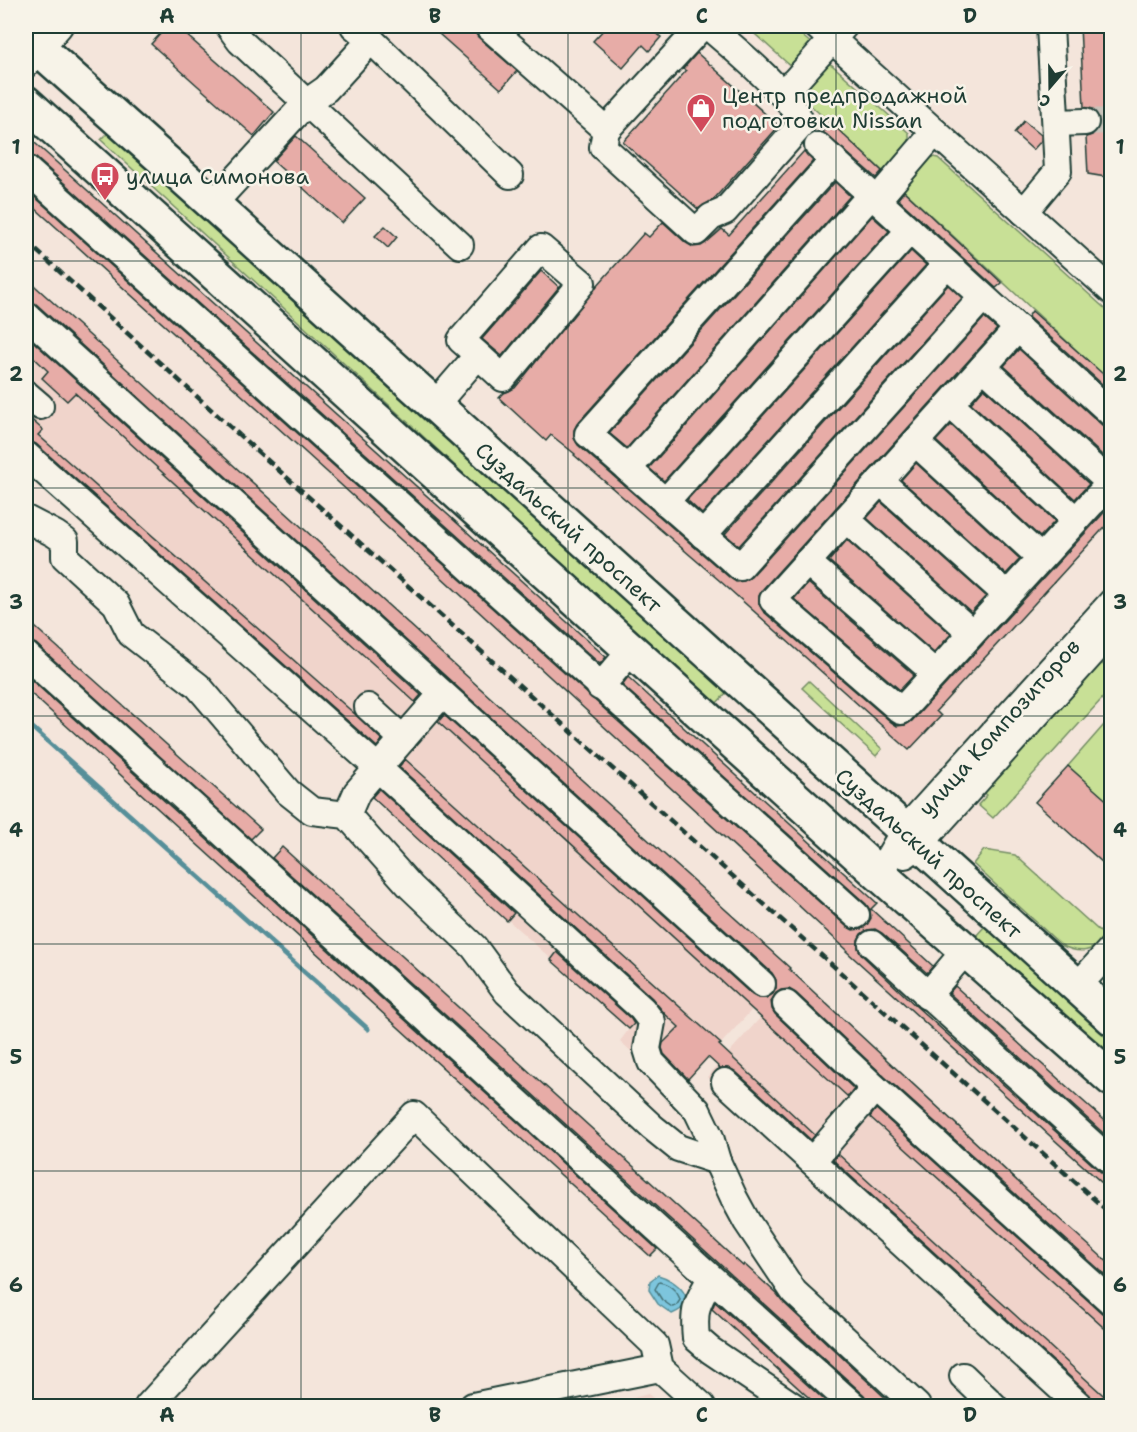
<svg xmlns="http://www.w3.org/2000/svg" width="1137" height="1432" viewBox="0 0 1137 1432" font-family="'Shantell Sans',sans-serif">
<style>
.built{fill:#f0d4cb}
.green{fill:#c8e096;stroke:#748e65;stroke-width:1.5}
.water{fill:#7dc5dd;stroke:#578f99;stroke-width:1.5}
.lines{fill:none;stroke-linecap:round;stroke-linejoin:round}
.shore{stroke:#457378;stroke-width:1.5}
.stream{stroke:#578f99;stroke-width:5}
.building{fill:#e7aca7;stroke:#1f3d34;stroke-width:1.5}
.minor-tunnel{stroke:#c9c3ba;stroke-width:26;stroke-dasharray:26 13;stroke-linecap:butt}
.minor-casing{stroke:#1f3d34;stroke-width:30}
.major-casing{stroke:#1f3d34;stroke-width:38}
.minor{stroke:#f7f3e8;stroke-width:26}
.major{stroke:#f7f3e8;stroke-width:33}
.rail{stroke:#1f3d34;stroke-width:4.5;stroke-dasharray:9 4.5;stroke-linecap:butt}
.grid{fill:none;stroke:#1f3d34;stroke-width:1.5;stroke-opacity:0.55}
.labels{text-anchor:middle;stroke-width:5;stroke-linejoin:round;paint-order:stroke}
.poi-label{font-size:22px;fill:#1f3d34;stroke:#f7f3e8;text-anchor:start}
.street-label{font-size:22px;fill:#1f3d34;stroke:#f7f3e8}
.neatline{fill:none;stroke:#1f3d34;stroke-width:2}
.grid-label{font-size:20px;text-anchor:middle;font-weight:bold;fill:#1f3d34}
</style>
<rect width="100%" height="100%" fill="#f4e5db"/>
<filter id="ink" filterUnits="userSpaceOnUse"><feTurbulence type="fractalNoise" baseFrequency=".0167" numOctaves="2"/><feDisplacementMap in="SourceGraphic" scale="12" xChannelSelector="R" yChannelSelector="G"/><feConvolveMatrix kernelMatrix="1 2 1 2 8 2 1 2 1" color-interpolation-filters="sRGB"/></filter>
<g filter="url(#ink)">
<g class="built">
<polygon points="26,281 790,968 676,1093 620,1041 629,1029 367,793 389,769 26,445"/>
<polygon points="797,977 1111,1266 1111,1406 1063,1406 707,1077"/>
<polygon points="648,1394 663,1406 603,1406"/>
</g>
<g class="green">
<polygon points="746,26 791,26 814,46 796,71"/>
<polygon points="827,63 832,65 909,133 909,147 885,173 797,93"/>
<polygon points="109,132 727,692 715,705 101,140"/>
<polygon points="928,156 938,158 1111,314 1111,382 898,185"/>
<polygon points="1096,658 1111,672 1111,689 993,818 978,805 987,795 979,788"/>
<polygon points="809,681 882,749 876,756 802,688"/>
<polygon points="1111,717 1111,805 1068,766"/>
<path d="M984,850L1015,855L1107,938C1092,952 1080,955 1061,945L973,864Z"/>
<polygon points="985,926 1111,1042 1111,1060 975,937"/>
</g>
<path class="water" d="M658,1275C677,1280 702,1302 672,1314L658,1304L649,1290L650,1281Z"/>
<g class="lines">
<path class="shore" d="M659,1282C668,1283 678,1291 680,1300L676,1306L672,1307L662,1300L655,1289Z"/>
<polyline class="stream" points="26,722 368,1029"/>
</g>
<g class="building">
<polygon points="152,26 176,26 274,112 254,136 151,44 161,33"/>
<polygon points="430,26 473,26 474,31 478,37 517,71 501,89"/>
<polygon points="607,26 648,26 661,37 649,51 643,45 623,68 593,41"/>
<polygon points="1080,26 1110,26 1112,178 1088,174 1086,137 1092,135 1098,130 1100,121 1098,115 1093,109 1084,107"/>
<polygon points="697,53 779,126 714,199 698,209 623,142 686,71 683,69"/>
<polygon points="1024,121 1041,135 1041,141 1033,150 1014,133"/>
<polygon points="832,124 882,171 876,178 823,132"/>
<polygon points="26,135 606,657 600,664 36,158 26,154"/>
<polygon points="296,136 365,198 342,223 273,161"/>
<polygon points="804,151 813,161 577,424 574,430 574,438 578,445 730,578 736,582 744,581 751,577 984,318 997,329 762,590 759,596 759,604 763,611 891,722 897,726 905,725 912,721 1112,504 1112,519 936,711 941,716 909,750 720,581 574,455 575,454 551,435 546,441 499,398 504,393 515,388 596,287 644,233 649,237 663,222 686,243 693,247 701,246 706,243 722,229 729,235"/>
<polygon points="835,182 850,196 627,448 609,433"/>
<polygon points="26,189 846,926 853,930 861,929 867,925 871,918 870,910 866,904 622,685 628,677 877,903 871,909 933,966 927,973 882,933 875,929 867,930 861,934 858,940 858,948 862,955 917,1007 1102,1173 1112,1177 1112,1192 846,951 847,950 327,472 26,200"/>
<polygon points="904,191 1002,283 996,288 898,199"/>
<polygon points="872,216 889,231 664,481 649,468"/>
<polygon points="385,226 397,237 388,248 375,236"/>
<polygon points="911,251 926,265 702,514 687,500"/>
<polygon points="541,271 559,287 502,356 482,339"/>
<polygon points="26,278 790,968 789,969 1027,1190 1112,1266 1112,1281 885,1077 796,993 789,989 781,990 776,993 771,1001 772,1009 775,1014 854,1089 848,1097 438,722 444,715 752,995 758,998 766,998 773,994 776,988 776,980 772,973 36,304 26,300"/>
<polygon points="948,285 962,298 739,546 725,534"/>
<polygon points="1032,311 1112,382 1112,393 1029,318 1028,317"/>
<polygon points="26,335 421,695 415,702 75,393 67,401 42,378 48,371 26,350"/>
<polygon points="1019,349 1102,425 1112,429 1112,464 1004,366"/>
<polygon points="984,388 1089,484 1075,499 971,403"/>
<polygon points="26,415 43,430 38,435 356,715 382,740 377,747 36,444 26,440"/>
<polygon points="951,425 1055,521 1040,537 936,441"/>
<polygon points="916,463 1020,559 1006,574 901,480"/>
<polygon points="881,502 986,596 971,612 867,518"/>
<polygon points="847,540 951,634 934,653 829,561"/>
<polygon points="808,583 914,675 900,690 794,599"/>
<polygon points="26,619 261,829 251,839 36,644 26,640"/>
<polygon points="26,675 657,1249 650,1256 26,689"/>
<polygon points="405,759 721,1044 719,1045 815,1135 811,1140 735,1071 729,1068 720,1068 708,1057 688,1079 664,1054 662,1048 663,1043 679,1027 665,1014 652,998 399,767"/>
<polygon points="1068,766 1112,805 1112,871 1035,802"/>
<polygon points="379,789 514,913 507,921 372,797"/>
<polygon points="282,847 743,1266 744,1264 777,1294 784,1303 895,1407 869,1407 868,1401 864,1395 272,858"/>
<polygon points="557,952 631,1019 634,1024 629,1029 551,960"/>
<polygon points="955,986 1112,1127 1112,1141 949,993"/>
<polygon points="876,1109 1102,1313 1112,1317 1112,1335 870,1117"/>
<polygon points="838,1154 1112,1403 1112,1407 1095,1407 1090,1395 833,1160"/>
<polygon points="715,1302 740,1324 832,1407 819,1407 712,1309"/>
</g>
<g class="lines">
<polyline class="minor-tunnel" points="1085,122 1112,121"/>
<g class="minor-casing">
<g id="minor">
<polyline points="229,26 240,41 460,245"/>
<polyline points="488,26 606,130"/>
<path d="M702,26L606,130L603,147L696,232L711,217L725,211L801,125C797,99 730,45 708,26"/>
<polyline points="817,26 1112,291"/>
<polyline points="371,40 510,175"/>
<polyline points="26,64 59,26"/>
<polyline points="781,92 795,81 844,26"/>
<polyline points="1056,123 1085,122"/>
<polyline points="818,146 877,200 935,132"/>
<polyline points="834,160 588,434 740,567 983,297"/>
<polyline points="26,169 856,915"/>
<polyline points="877,200 1112,414"/>
<polyline points="213,204 306,103 326,89 371,40 354,26"/>
<polyline points="1024,212 1058,171 1050,26"/>
<polyline points="26,315 762,984"/>
<polyline points="1018,328 773,600 901,711 1112,481"/>
<polyline points="983,367 1110,483"/>
<polyline points="26,394 40,406"/>
<polyline points="950,404 1076,520"/>
<polyline points="435,405 478,355 503,378 582,283 541,248 461,340 478,355"/>
<polyline points="915,442 1041,558"/>
<polyline points="26,455 378,768 642,1009 652,1022 647,1049 651,1062 697,1110 710,1137 717,1161 734,1198 747,1222 794,1292 917,1406"/>
<polyline points="628,469 871,195"/>
<polyline points="880,481 1007,595"/>
<polyline points="665,502 910,230"/>
<polyline points="26,519 55,534 65,541 65,557 116,604 131,634 198,686 288,792 312,811 347,815 411,887 474,947 507,992 652,1127 678,1148 717,1161"/>
<polyline points="846,519 972,633"/>
<polyline points="703,535 947,264"/>
<polyline points="807,562 935,673"/>
<path d="M26,655C303,904 576,1158 854,1406"/>
<polyline points="600,687 632,650"/>
<polyline points="368,707 403,739"/>
<polyline points="347,815 357,792 442,694"/>
<polyline points="905,855 919,845 1112,631"/>
<polyline points="879,874 904,831 1112,602"/>
<polyline points="872,944 1112,1162"/>
<polyline points="1077,987 1112,948"/>
<polyline points="927,996 965,951"/>
<polyline points="786,1004 875,1088 1112,1302"/>
<polyline points="725,1082 1080,1406"/>
<polyline points="812,1161 875,1088"/>
<path d="M711,1278C697,1303 693,1308 696,1338L710,1350L793,1406"/>
<polyline points="963,1376 994,1406"/>
<polyline points="148,1406 414,1115 655,1345 660,1368 702,1406"/>
<polyline points="473,1406 660,1368"/>
</g>
</g>
<g class="major-casing">
<g id="major">
<polyline points="26,37 213,204 1112,1018"/>
<polyline points="26,103 879,874 1112,1079"/>
</g>
</g>
<use href="#minor" class="minor"/>
<use href="#major" class="major"/>
<polyline class="rail" points="26,241 237,433 1112,1215"/>
</g>
</g>
<path class="grid" d="M301,26V1406M568,26V1406M836,26V1406M26,261H1112M26,488H1112M26,716H1112M26,944H1112M26,1171H1112"/>
<defs>
<g id="shop-pin" transform="scale(1.5)"><path d="M0 17L-7.5 6A9.5 9.5 0 1 1 7.5 6Z" fill="#d1495b" stroke="#f7f3e8"/><path d="M-5-2.5h2.3a2.7 3.5 0 0 1 5.4 0H5L5.5 6h-11ZM-1.5-2.5h3a1.5 2.3 0 0 0-3 0Z" fill="#fff"/></g>
<g id="bus-pin" transform="scale(1.5)"><path d="M0 17L-7.5 6A9.5 9.5 0 1 1 7.5 6Z" fill="#d1495b" stroke="#f7f3e8"/><path d="M-5-6H5V4H4V6H2V4H-2V6H-4V4H-5ZM-3.5-4V0h7V-4ZM-3.5 1.2v1.5H-2V1.2ZM2 1.2v1.5H3.5V1.2Z" fill="#fff"/></g>
</defs>
<g fill-rule="evenodd">
<use href="#shop-pin" x="701" y="108"/>
<use href="#bus-pin" x="105" y="176"/>
</g>
<g class="labels">
<g class="poi-label">
<text x="722" y="103">Центр предпродажной<tspan x="722" dy="25">подготовки Nissan</tspan></text>
<text x="126" y="184">улица Симонова</text>
</g>
<g class="street-label">
<text transform="translate(569 527) rotate(42)" y="8">Суздальский проспект</text>
<text transform="translate(999 727) rotate(-48)" y="8">улица Композиторов</text>
<text transform="translate(929 853) rotate(42)" y="8">Суздальский проспект</text>
</g>
</g>
<rect width="1137" height="1432" fill="none" stroke="#f7f3e8" stroke-width="66"/>
<g transform="translate(1050 87) rotate(200)" stroke="#f7f3e8" stroke-width="4.5" paint-order="stroke">
<path d="M0-4.5L10 22L0 15L-10 22Z" fill="#1f3d34"/>
<text y="-9" font-size="16" font-weight="bold" text-anchor="middle" fill="#1f3d34">С</text>
</g>
<rect x="33" y="33" width="1071" height="1366" class="neatline"/>
<g class="grid-label">
<text x="167" y="23">A</text>
<text x="435" y="23">B</text>
<text x="702" y="23">C</text>
<text x="970" y="23">D</text>
<text x="16" y="154">1</text>
<text x="1120" y="154">1</text>
<text x="16" y="381">2</text>
<text x="1120" y="381">2</text>
<text x="16" y="609">3</text>
<text x="1120" y="609">3</text>
<text x="16" y="837">4</text>
<text x="1120" y="837">4</text>
<text x="16" y="1064">5</text>
<text x="1120" y="1064">5</text>
<text x="16" y="1292">6</text>
<text x="1120" y="1292">6</text>
<text x="167" y="1422">A</text>
<text x="435" y="1422">B</text>
<text x="702" y="1422">C</text>
<text x="970" y="1422">D</text>
</g>
</svg>
